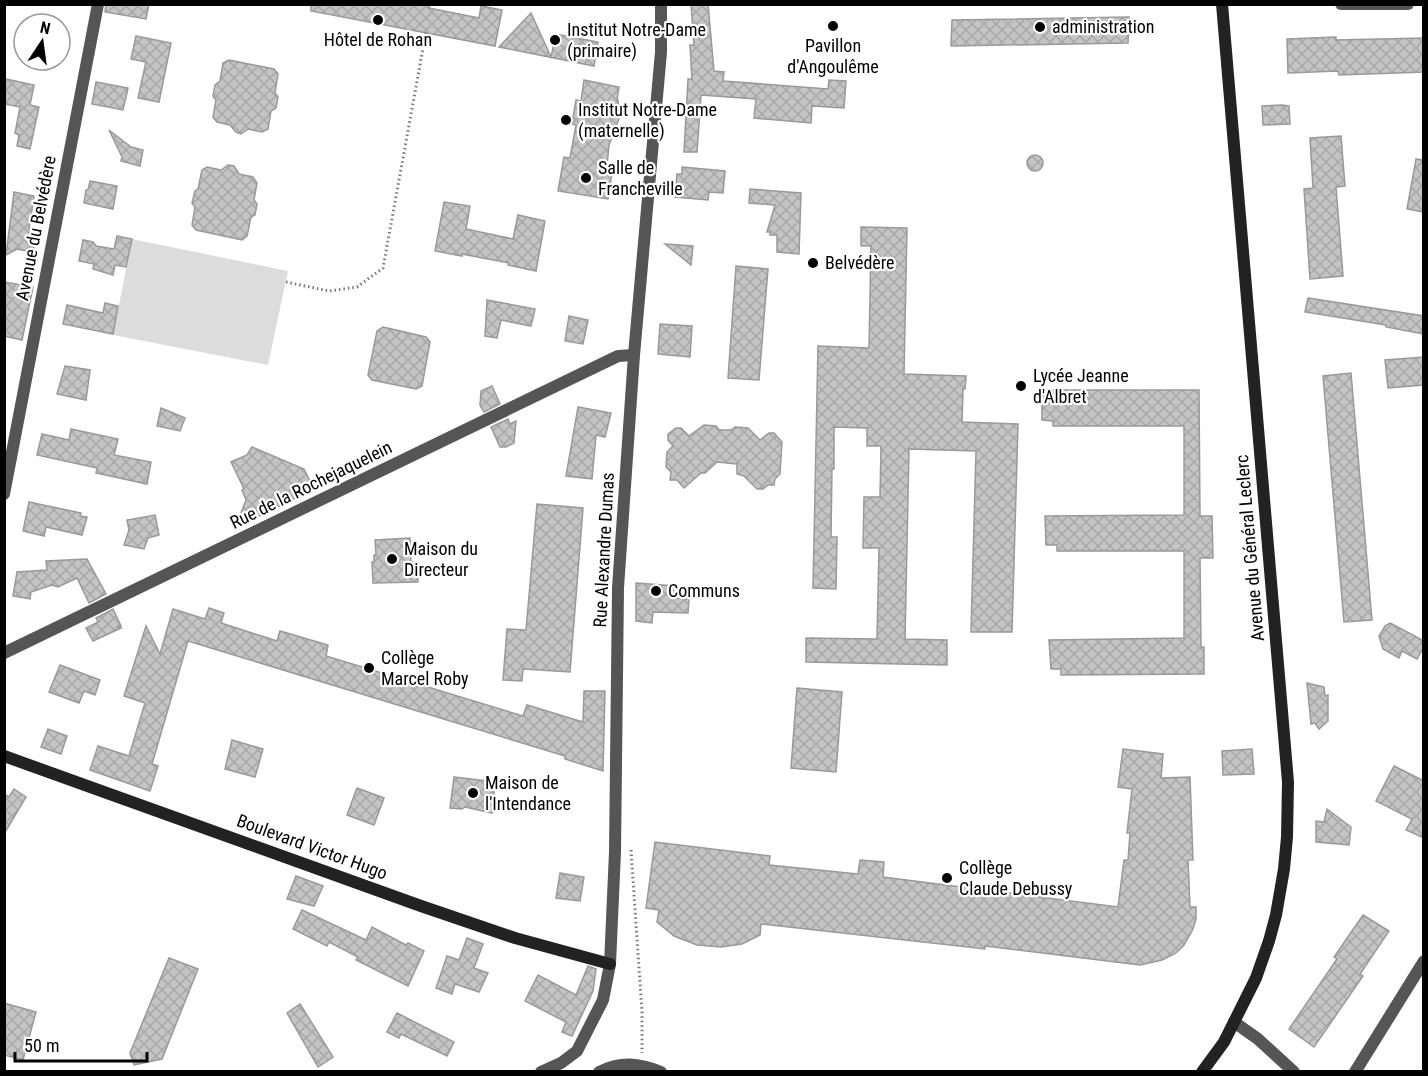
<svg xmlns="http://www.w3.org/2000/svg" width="1428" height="1076" viewBox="0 0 1428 1076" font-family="'Roboto Condensed',sans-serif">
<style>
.grass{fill:#dcdcdc}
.building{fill:url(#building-cross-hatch);stroke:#999;stroke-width:1.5}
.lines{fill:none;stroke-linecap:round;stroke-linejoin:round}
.path{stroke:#777;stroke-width:3;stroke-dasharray:1.5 3;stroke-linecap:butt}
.street{stroke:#555;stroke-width:12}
.secondary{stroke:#222;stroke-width:12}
.poi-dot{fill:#000;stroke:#fff;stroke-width:2}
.labels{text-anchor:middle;stroke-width:4.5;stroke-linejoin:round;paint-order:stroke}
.poi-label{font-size:18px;fill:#000;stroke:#fff;text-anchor:start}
.street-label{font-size:18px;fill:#000;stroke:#fff}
</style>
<defs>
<pattern id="building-cross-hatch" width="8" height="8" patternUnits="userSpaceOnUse" patternTransform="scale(1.5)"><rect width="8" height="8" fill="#c4c4c4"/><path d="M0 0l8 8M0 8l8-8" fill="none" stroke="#a7a7a7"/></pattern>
</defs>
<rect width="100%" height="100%" fill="#fff"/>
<polygon class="grass" points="132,239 288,271 268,365 113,335"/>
<g class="building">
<polygon points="149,4 146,19 105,12 106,4"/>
<polygon points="311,4 430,4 429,8 479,18 481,6 502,10 495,46 311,11"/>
<polygon points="691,4 708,4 714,71 724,72 723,81 828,89 829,80 846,81 844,108 812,106 811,123 754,118 756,99 701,95 697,152 684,152 688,79 692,79 690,45 694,45"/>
<polygon points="531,13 551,57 556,34 598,42 594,66 499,47"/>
<polygon points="1129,17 1128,43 951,46 952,20"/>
<polygon points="136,36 171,43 159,102 138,98 146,62 131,59"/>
<polygon points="1336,37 1336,40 1424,38 1424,72 1339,75 1338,71 1288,73 1287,39"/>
<polygon points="229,60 274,69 278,74 275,93 278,97 276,108 271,111 268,129 262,132 248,129 241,134 236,132 230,125 217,122 213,117 216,100 213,96 215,85 220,81 223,63"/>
<polygon points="6,79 34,85 30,105 39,107 30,149 17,146 19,135 15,133 20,107 4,104"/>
<polygon points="584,80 619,87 617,100 618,100 619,119 609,145 607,165 613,166 608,199 558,191 564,157 570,158 576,125 572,124 576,100 581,101"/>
<polygon points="96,82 128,88 123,110 92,104"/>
<polygon points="1282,105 1289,106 1290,124 1263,125 1262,106"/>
<polygon points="109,130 131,147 143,150 140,166 121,161 122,157"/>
<polygon points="1341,136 1345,186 1336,187 1343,276 1310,279 1304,189 1313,188 1310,138"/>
<circle cx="1035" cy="163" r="8"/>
<polygon points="1416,159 1424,160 1424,212 1407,209"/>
<polygon points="228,165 234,166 239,174 253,177 257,183 254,200 257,204 255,215 251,217 247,236 242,240 196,230 192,225 195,207 192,203 195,191 198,189 202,170 207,167 221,170"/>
<polygon points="682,167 725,171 723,193 709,192 708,200 675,197 677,174 682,174"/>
<polygon points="90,181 117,186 113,209 84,203 86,190 88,190"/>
<polygon points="750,189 801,193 799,254 777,252 777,235 770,235 770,232 767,232 775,205 749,203"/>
<polygon points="14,192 34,196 29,229 35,230 33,239 35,241 33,252 17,249 6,255"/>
<polygon points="444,202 470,206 466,229 513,239 518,215 545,221 536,271 508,265 509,263 462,254 462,256 435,251"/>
<polygon points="861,227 907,228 904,374 966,376 965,389 963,389 962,422 1018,424 1012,632 971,632 976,451 909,449 905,639 947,640 947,665 806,662 806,638 877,639 879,548 863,548 864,497 880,497 881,446 867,446 867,428 834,427 834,469 832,468 831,537 837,537 836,589 813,588 818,346 869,348 871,246 861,246"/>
<polygon points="117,236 132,239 126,267 115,265 113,275 93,269 94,264 79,261 83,240 93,242 96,246 114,249"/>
<polygon points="665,244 693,246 691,265"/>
<polygon points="736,266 768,269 759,380 728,378"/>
<polygon points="4,282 33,287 22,340 4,336"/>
<polygon points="1308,298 1424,316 1424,334 1386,327 1386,325 1305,312"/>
<polygon points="487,300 535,309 531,326 501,320 497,338 485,336"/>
<polygon points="105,303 118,306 113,334 63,324 67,305 103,313"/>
<polygon points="569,316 588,320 583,344 565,341"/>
<polygon points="660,324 692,326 690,357 658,354"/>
<polygon points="383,327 426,337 430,342 422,386 416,389 372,380 368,375 377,331"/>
<polygon points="1424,357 1424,385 1388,388 1385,360"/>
<polygon points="65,366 90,370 86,400 57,394"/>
<polygon points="1351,373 1372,620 1344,622 1323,376"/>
<polygon points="492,386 500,404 484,412 480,405 481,391"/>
<polygon points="1042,390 1199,390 1200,516 1212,516 1213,558 1200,558 1201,647 1204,647 1204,674 1061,675 1061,669 1051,669 1049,640 1184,638 1184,551 1057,551 1057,545 1046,545 1045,516 1184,515 1184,426 1053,426 1053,421 1042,420"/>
<polygon points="578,407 611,413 605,437 596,435 592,479 566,476"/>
<polygon points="161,408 185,418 180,431 157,426"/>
<polygon points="508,419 510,424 516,421 514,443 506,447 500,447 491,427"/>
<polygon points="704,425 716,426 719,430 731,430 735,427 748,428 760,440 769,433 774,433 782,442 780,474 775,479 774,485 768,485 763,489 757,489 744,476 737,474 737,464 717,462 705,473 701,473 684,488 677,480 670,480 671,472 666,467 667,452 673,446 668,440 668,434 676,428 681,428 689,436"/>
<polygon points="71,429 118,439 114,455 151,462 147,484 96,473 97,468 37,455 42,434 69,440"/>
<polygon points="252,447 304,469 314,489 247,522 241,513 246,500 242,490 244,489 231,462 247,455"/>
<polygon points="29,502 81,513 80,516 87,517 82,535 46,527 44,536 23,531"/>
<polygon points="537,504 583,508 570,672 523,669 522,681 503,680 507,629 526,630"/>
<polygon points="155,515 159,535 148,538 144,549 124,545 129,530 127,520"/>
<polygon points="410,538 411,562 417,563 418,582 373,583 372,562 374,562 374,555 376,555 375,540"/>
<polygon points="87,559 106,594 89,603 77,578 58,587 52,585 31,592 30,599 13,596 17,572 47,570 46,561"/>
<polygon points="636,583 676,586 675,598 689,599 688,613 653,612 652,623 636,621"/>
<polygon points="209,608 224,613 221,623 277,641 280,631 328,645 326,656 523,716 527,705 583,722 584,691 605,691 603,771 565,759 565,756 188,641 152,764 158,766 150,791 90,770 98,746 129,756 145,703 124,696 146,626 160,654 173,609 205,619"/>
<polygon points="113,609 121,626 118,627 121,628 93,641 86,628 98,622 96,618"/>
<polygon points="1390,623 1424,641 1424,646 1417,659 1402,651 1399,658 1383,649 1379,636 1385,626"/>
<polygon points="60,665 100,680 95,695 84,691 79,703 49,692"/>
<polygon points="1307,683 1324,687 1325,696 1328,695 1328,721 1319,729 1315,723 1311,724"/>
<polygon points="797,688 842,692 836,772 791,768"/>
<polygon points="48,729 67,736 61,754 41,747"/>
<polygon points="232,740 263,749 255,777 225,769"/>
<polygon points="1123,749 1163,754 1161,778 1190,777 1193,860 1188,860 1190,907 1196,907 1196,919 1193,929 1184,945 1176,953 1162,960 1140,965 985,946 985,949 761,924 760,935 742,944 721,947 697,945 674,936 657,922 659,910 646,908 655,842 770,856 769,865 858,874 860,860 884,862 883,877 1118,907 1124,860 1128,860 1130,833 1127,833 1132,789 1118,787"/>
<polygon points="1252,749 1254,774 1223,775 1222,751"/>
<polygon points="1394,766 1424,781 1424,838 1406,830 1412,819 1376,801"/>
<polygon points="454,777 495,782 492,813 465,807 462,809 450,808"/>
<polygon points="357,788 384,798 374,825 347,815"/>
<polygon points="14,789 26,797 4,834 4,794 9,797"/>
<polygon points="1327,809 1351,827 1349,845 1316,842 1316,821 1324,822"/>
<polygon points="560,873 584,877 580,901 556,898"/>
<polygon points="296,876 323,886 314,906 287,899"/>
<polygon points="302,910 366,940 372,927 406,945 408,943 424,951 408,986 356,960 358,957 329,942 327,946 293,929"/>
<polygon points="1363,915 1389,931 1360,974 1363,976 1314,1047 1289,1029 1337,959 1334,957"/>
<polygon points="467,938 483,944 474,968 488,973 479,992 455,984 452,994 436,988 447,956 459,960"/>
<polygon points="169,958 198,969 162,1059 134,1065 130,1053"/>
<polygon points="588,966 596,969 593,991 572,1036 562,1032 566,1022 525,1001 538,975 576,995"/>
<polygon points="4,1003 36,1012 23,1060 4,1055"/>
<polygon points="300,1004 333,1057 318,1067 287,1013"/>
<polygon points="397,1013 454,1042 447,1056 401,1034 399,1038 387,1032"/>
</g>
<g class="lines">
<g class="path">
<polyline points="286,282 329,291 357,287 383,268 426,32"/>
<polyline points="631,850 642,1012 642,1053"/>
</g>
<g class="street">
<polyline points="1341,4 1408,4"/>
<polyline points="4,494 98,4"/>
<polyline points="4,653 618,356 634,355"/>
<polyline points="1234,1022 1258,1039 1294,1072"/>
<polyline points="541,1072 561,1063 577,1051 603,1000 610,964 615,852 618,588 634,355 661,52 661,4"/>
<path d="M599,1072C621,1061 639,1063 661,1072"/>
<polyline points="1355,1072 1424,961"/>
</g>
<g class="secondary">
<polyline points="4,756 421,906 515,938 610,964"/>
<polyline points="1202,1072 1224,1042 1256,978 1269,941 1276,915 1284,869 1287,837 1288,782 1222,4"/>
</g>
</g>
<g class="poi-dot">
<circle cx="378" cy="20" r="6"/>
<circle cx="833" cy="26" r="6"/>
<circle cx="1040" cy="27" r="6"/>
<circle cx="555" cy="40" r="6"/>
<circle cx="566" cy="120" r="6"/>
<circle cx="586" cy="178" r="6"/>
<circle cx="813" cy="263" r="6"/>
<circle cx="1021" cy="386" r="6"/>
<circle cx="392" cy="559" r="6"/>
<circle cx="656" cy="591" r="6"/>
<circle cx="369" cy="668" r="6"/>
<circle cx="473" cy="793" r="6"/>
<circle cx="947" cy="878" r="6"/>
</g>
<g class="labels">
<g class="poi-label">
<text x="1052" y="33">administration</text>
<text x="567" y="36">Institut Notre-Dame<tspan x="567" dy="21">(primaire)</tspan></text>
<text x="378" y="46" text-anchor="middle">Hôtel de Rohan</text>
<text x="833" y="52" text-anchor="middle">Pavillon<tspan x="833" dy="21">d'Angoulême</tspan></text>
<text x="578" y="116">Institut Notre-Dame<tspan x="578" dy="21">(maternelle)</tspan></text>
<text x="598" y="174">Salle de<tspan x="598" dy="21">Francheville</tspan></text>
<text x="825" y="269">Belvédère</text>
<text x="1033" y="382">Lycée Jeanne<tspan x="1033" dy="21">d'Albret</tspan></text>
<text x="404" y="555">Maison du<tspan x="404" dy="21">Directeur</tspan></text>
<text x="668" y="597">Communs</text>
<text x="381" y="664">Collège<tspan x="381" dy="21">Marcel Roby</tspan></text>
<text x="485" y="789">Maison de<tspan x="485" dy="21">l'Intendance</tspan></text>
<text x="959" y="874">Collège<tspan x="959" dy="21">Claude Debussy</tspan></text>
</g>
<g class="street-label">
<text transform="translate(36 228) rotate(-79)" y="6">Avenue du Belvédère</text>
<text transform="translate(311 485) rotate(-26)" y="6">Rue de la Rochejaquelein</text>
<text transform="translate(1250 548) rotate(-95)" y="6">Avenue du Général Leclerc</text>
<text transform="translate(604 550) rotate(-87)" y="6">Rue Alexandre Dumas</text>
<text transform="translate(312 847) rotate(20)" y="6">Boulevard Victor Hugo</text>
</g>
</g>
<rect width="1428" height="1076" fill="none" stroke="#000000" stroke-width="12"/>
<g transform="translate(42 42) rotate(13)"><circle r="28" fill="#ffffff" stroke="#999999" stroke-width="1.5"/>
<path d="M0-4.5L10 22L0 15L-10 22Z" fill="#000000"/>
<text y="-9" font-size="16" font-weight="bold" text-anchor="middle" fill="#000000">N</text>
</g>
<path d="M15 1052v9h132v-9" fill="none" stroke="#000000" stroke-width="3"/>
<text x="24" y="1052" font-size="18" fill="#000000" stroke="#ffffff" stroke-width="4.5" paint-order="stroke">50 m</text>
</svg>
